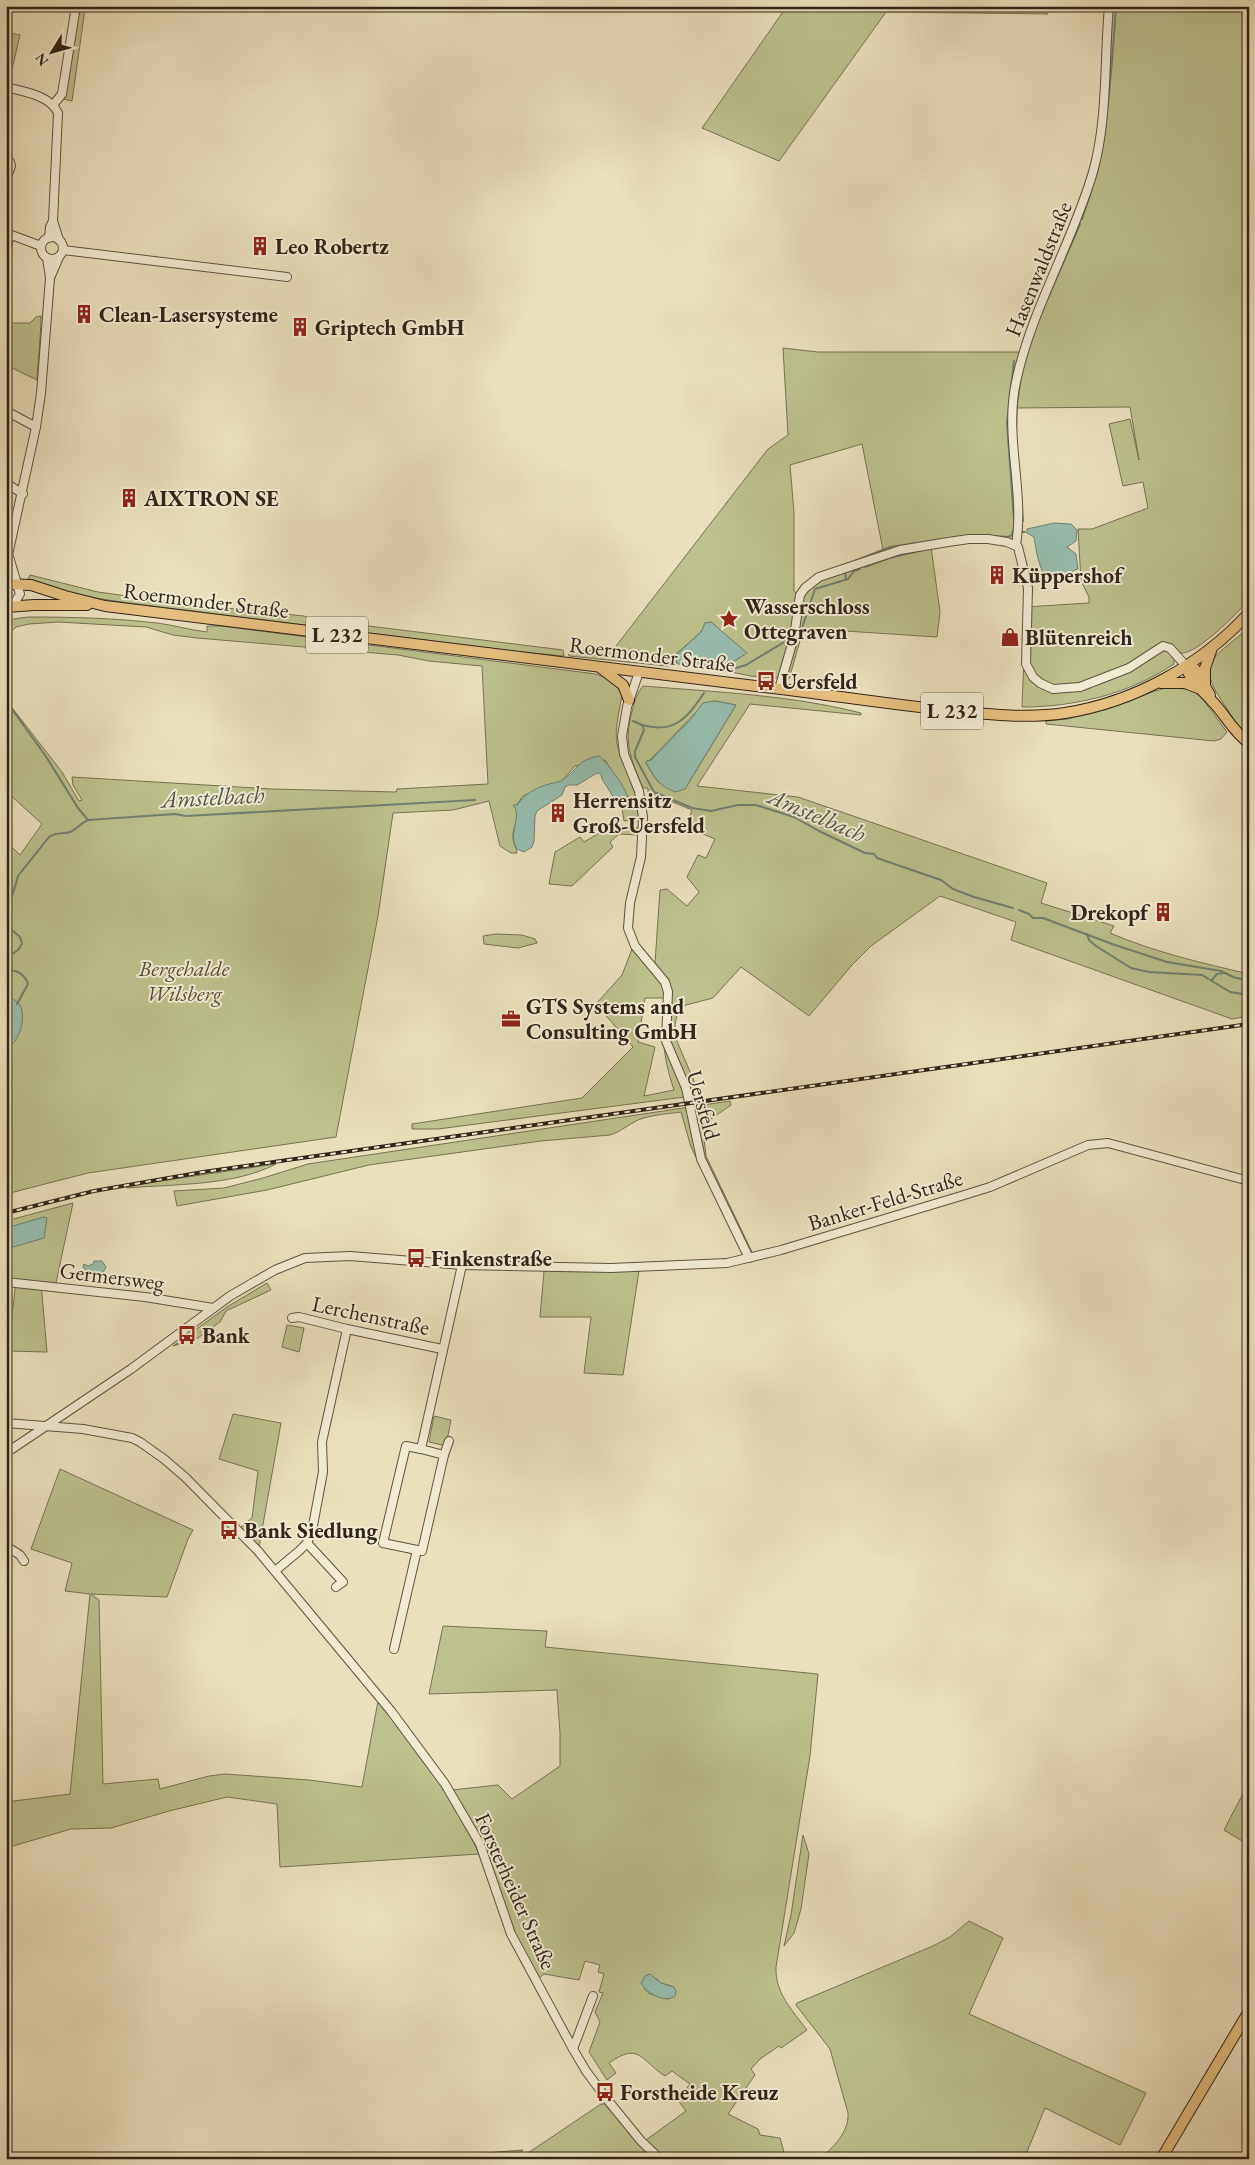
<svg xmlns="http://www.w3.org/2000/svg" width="1255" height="2165" viewBox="0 0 1255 2165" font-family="'EB Garamond',serif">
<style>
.green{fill:#bcc18d;stroke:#767254;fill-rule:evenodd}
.water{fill:#98bdaf;stroke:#6f8073}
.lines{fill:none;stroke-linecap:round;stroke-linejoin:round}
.stream{stroke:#6f8073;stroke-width:2}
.minor-casing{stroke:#5f5343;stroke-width:10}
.major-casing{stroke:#31241a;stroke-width:12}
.minor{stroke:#f1ebd4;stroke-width:8}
.major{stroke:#e5c07e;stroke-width:10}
.rail-casing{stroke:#31241a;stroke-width:4}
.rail{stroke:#f1ebd4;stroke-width:2;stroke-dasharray:5.5;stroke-linecap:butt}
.labels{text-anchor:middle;stroke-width:4;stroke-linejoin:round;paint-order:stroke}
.shield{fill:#f1ebd4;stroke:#6b6052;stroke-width:1}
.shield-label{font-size:21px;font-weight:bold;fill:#31241a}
.poi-label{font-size:22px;font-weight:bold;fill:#31241a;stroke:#f1ebd4;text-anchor:start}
.street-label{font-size:22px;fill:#31241a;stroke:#f1ebd4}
.park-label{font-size:22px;font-style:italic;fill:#544b37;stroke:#f1ebd4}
.water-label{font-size:24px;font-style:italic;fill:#505247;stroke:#f1ebd4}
</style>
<rect width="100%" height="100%" fill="#eae0bd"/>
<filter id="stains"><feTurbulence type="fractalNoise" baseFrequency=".004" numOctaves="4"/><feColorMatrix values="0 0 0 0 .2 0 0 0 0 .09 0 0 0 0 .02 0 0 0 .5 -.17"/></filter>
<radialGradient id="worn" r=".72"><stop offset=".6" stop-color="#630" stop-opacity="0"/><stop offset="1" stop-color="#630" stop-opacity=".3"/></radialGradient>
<g class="green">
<polygon points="787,6 1031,6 1048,14 886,12 779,161 702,128"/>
<path d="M1109,6H1249V600C1238,612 1196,656 1180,653L1171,645L1166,649L1174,657V664C1129,694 1075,707 1022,707L1026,607L1089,603V597L1081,581L1078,529H1092L1148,508L1143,482L1123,486L1109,424L1130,419L1139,460L1130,407L1014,408L1018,539L970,536L883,550L862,444L790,465L794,512V591L797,594L792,612H800C801,606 802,599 806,594C825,567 899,555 931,547L940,612L937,637L799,628L802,634L789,679L751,676L726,671L725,667L746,653L711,622L705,623L701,632L674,656L677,664L667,666L569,656L568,651L613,650L768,449L788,435L783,348L818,352H1023L1083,203L1097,151Z"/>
<polygon points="79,7 85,9 72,101 63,99"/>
<polygon points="6,32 20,35 9,82 6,81"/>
<polygon points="41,316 41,324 37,380 6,365 6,323 30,323 36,317"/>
<polygon points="30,575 98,592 185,604 304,616 312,619 563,650 564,656 512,651 128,603 82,596 27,581"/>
<path d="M28,617C71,617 114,618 157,623C173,625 190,630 207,632V626H221L596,674L614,681L622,694C620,710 614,728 617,744C622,768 644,793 639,818L624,821L622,808L625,809L628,797L605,760L575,766L562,781L523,796L515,807C520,816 514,825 513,834C512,842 516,846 517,853H511L500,846L489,801L453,810L393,813L378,916L336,1137L88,1173L6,1194V841L20,855L42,824L6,791V700L62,772L79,801L82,800L73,785L72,777L272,789L396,792L397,789L488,784L482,666L429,661L398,655L197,638L173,635L146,627L58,622L29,624L16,627L10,633L6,646V620Z"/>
<path d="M1249,627V734C1237,727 1231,715 1224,704C1192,659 1219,656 1249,627Z"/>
<path d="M643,686C716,692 790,695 861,713V715L750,704L697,786L798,797L1047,883L1041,903L1114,926L1110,933C1154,952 1202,963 1249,974V1016L1232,1019L1011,940L1016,922L940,896L871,946L852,965L809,1016L741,967L713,998L686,1005L678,1011L675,1024L676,1039L700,1095L438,1129H412V1124L582,1098L633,1047L596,1004L622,975L632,949L648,968L655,963L660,890L667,889L687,906L699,892L687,877L698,855L706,858L715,839L686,827L692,810L648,792V788H643C631,759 623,743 632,712C634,703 637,693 643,686ZM715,701L736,705L685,789C657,785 660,787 646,763L647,761L650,760L701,707ZM645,998H665C662,1035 662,1054 674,1090L644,1096L655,1047L638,1042Z"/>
<polygon points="1168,687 1192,690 1202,698 1227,732 1221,739 1214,741 1046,724 1046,721 1068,719"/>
<polygon points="599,823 638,828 638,835 619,834 610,842 613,847 572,886 549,884 555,852 580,837 584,842 601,832"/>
<polygon points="496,934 522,935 535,939 537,943 518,948 484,944 483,936"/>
<path d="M730,1101L731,1105L704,1124L703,1130L706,1156L753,1254H743L691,1147L681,1112C666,1114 651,1115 638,1120C628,1125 620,1132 610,1135L541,1141L369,1165L267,1190L177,1206L174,1191L224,1188L263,1178L308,1164Z"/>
<path d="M276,1164C234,1186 174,1184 127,1188L126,1186Z"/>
<polygon points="73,1203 56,1283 41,1283 47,1352 8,1351 16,1281 6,1279 6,1221"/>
<polygon points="544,1271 639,1271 623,1375 584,1373 591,1317 540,1317"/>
<polygon points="267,1283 271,1290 226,1311 220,1322 198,1338 173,1346 227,1307"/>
<polygon points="287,1325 304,1328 299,1352 282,1347"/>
<polygon points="233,1414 281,1423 259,1547 241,1527 252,1518 258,1471 219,1459"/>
<polygon points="434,1416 451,1420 446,1446 429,1442"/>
<path d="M60,1469L193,1530L188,1539L167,1597L91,1594L99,1600L103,1784L158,1779L160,1789L209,1776L225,1774L309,1780L362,1787L378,1701C417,1748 454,1798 479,1854L280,1867L277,1804L227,1797L169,1811L111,1828L71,1829L6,1848V1802L70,1794L90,1594L65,1591L72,1563L31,1549Z"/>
<path d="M443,1626L547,1631L545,1647L818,1674L810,1756L776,1967C775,1993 792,2010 807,2030L781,2048L779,2046L760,2059L751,2069L755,2075L728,2114L758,2129L760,2135L780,2138L786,2159H664L646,2140L686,2111L677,2099L690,2084L672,2071L665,2076C641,2061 640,2041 609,2063L616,2073L607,2080L589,2052L600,2022L595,2012L603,1993L599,1992L604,1974L598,1972L600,1965L585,1961L579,1980L544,1974L538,1979L516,1936L483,1842L452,1790L498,1785L512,1799L560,1766V1733L557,1690L429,1694ZM656,1978L661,1983L674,1987L669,1999L650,1994L644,1989Z"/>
<polygon points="1249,1782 1249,1812 1246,1821 1249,1829 1249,1845 1224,1830"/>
<polygon points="803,1835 809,1854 801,1909 794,1933 784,1946 791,1915"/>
<path d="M969,1921L1003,1938L969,2014L1146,2093L1120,2145L1045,2108L1024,2159H819C833,2148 849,2133 848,2113L830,2049L796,2005L797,2003L933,1946L950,1937Z"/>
<polygon points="601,2104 605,2104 653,2159 519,2159"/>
<polygon points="523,2150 511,2159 406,2159"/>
</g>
<g class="water">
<path d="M1054,523L1071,524L1077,530L1076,541L1067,547L1076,554L1078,569C1069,571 1069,577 1062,581C1041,592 1036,549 1034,537L1027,533V529Z"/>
<polygon points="711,622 747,653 725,667 678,664 674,657 701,632 705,623"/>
<path d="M715,701L736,705L685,789L675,792C657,784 656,779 646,763L647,761L651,760L691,719L703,703Z"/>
<path d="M599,756C608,763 632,795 630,807L625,809L619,806L602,779L601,774L597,773L577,785H569L565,787L562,795L537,811L535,816L534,841L532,847L524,852L517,849C507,835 523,816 513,805H517C525,794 535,788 549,784C554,783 560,782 564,779C578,769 578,760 599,756Z"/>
<path d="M10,998C30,1002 23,1037 10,1046L6,1045V1000Z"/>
<polygon points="44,1217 47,1218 44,1238 6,1249 6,1228"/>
<polygon points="94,1261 102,1261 106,1267 103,1273 89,1273 83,1267 84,1264 88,1266 93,1264"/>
<path d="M650,1974L661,1983L674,1987L676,1991L675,1996C664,2004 647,1993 641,1983L645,1976Z"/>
</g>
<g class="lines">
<g class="stream">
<path d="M1082,219C1107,149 1111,80 1116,6"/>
<polyline points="1041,314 1080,224"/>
<polyline points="1014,361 1007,423 1014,520"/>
<polyline points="1025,361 1031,342"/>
<polyline points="1016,432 1017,404 1022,370"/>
<polyline points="1018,462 1023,521"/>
<polyline points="1022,532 1025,532"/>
<polyline points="1012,534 1015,525"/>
<polyline points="978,535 1008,537 1012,535"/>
<polyline points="847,564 890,547 966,536"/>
<polyline points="865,567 889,558 932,548"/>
<polyline points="845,571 846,580"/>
<polyline points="796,636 802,628 815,589 848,579 854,571 860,569"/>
<polyline points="726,671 746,665 791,638"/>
<polyline points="6,701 45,755 78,808 88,820"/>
<polyline points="633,721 642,725 644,730 635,751 635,757 654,792 692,808 711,811 738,805 756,805 794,817 819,831 865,853 874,854 877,858 941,880 953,889 974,897 1013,908"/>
<path d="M642,725C675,734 687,718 704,693"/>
<polyline points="1019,910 1029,914 1033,918 1043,918 1112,944 1167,962 1221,971 1233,977 1249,981"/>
<path d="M6,918L18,876L49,837C56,832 63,834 70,832C77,829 81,823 88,820L175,814L186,816L475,800"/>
<polyline points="6,925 20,937 22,944 18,950 6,958"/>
<polyline points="1087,934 1089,940 1096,946 1131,968 1149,972 1202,975 1230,992 1249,995"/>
<path d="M6,969C18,971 24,973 28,984L17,1004"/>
<polyline points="1211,981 1217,974 1225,973"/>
</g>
<g class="minor-casing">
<g id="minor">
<path d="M6,87C24,92 50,95 58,113L53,221L50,227L49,238"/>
<polyline points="53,105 62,94 76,6"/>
<polyline points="6,159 10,162 11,166 6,180"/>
<polyline points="53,221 59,240"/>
<polyline points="6,233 41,246"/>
<circle cx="52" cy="248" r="11"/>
<polyline points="63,250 287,277"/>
<polyline points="6,264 9,234"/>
<polyline points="50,278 59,257"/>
<polyline points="6,411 36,427"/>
<polyline points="6,483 23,494"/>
<path d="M1016,545C1025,491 1004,437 1016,382C1031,310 1072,244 1093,172C1108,119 1104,61 1109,6"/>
<polyline points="9,557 20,594 12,607"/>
<polyline points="6,564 36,427 41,393 50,278 47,258"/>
<polyline points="639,672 627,707 622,736 624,754 639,791 643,817 641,857 630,903 628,928 635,946 665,982 668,992 666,1041 686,1088 701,1159 749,1258"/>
<polyline points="779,689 794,637 800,595 805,588 819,577 900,550 948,542 969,539 988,539 1007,542 1018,547 1028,588 1026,664 1033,677 1040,683 1053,689 1080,687 1129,668 1163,646 1170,648 1186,666"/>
<polyline points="6,1282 145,1297 213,1308"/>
<polyline points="292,1318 299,1317 347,1329 442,1349"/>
<polyline points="6,1423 83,1429 132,1438 140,1442 164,1459 185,1477 258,1551 391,1711 445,1784 480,1844 511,1934 573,2049 586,2071 606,2098 641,2141 660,2159"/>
<polyline points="6,1453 131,1369 230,1296 275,1270 305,1258 350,1256 462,1265 611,1268 727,1263 781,1250 961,1196 990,1187 1088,1145 1108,1143 1249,1181"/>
<polyline points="444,1455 449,1441"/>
<polyline points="307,1543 343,1582 336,1587"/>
<polyline points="6,1546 20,1555 24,1561"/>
<polyline points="417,1550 383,1543 406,1446 421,1449"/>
<polyline points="275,1571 299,1551 307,1543 312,1531 323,1472 322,1442 347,1329"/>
<polyline points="394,1649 417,1550 422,1551 444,1455 421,1449 462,1265"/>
<polyline points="573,2049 593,1996"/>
</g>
</g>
<g class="major-casing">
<g id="major">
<path d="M6,584L31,585L65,596L105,606C325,634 545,660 764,687C825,694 886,704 947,710C986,714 1026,719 1065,713C1135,702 1201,665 1249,613"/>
<polyline points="6,607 34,605 87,605"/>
<path d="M1186,666C1190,682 1202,689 1212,701C1225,714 1233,732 1249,743"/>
<polyline points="1186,666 1195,669 1210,695"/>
<polyline points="602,669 623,685 629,700"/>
<polyline points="1161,683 1185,683 1198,688"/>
<polyline points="1205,684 1205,668 1212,648"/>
<polyline points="1161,2159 1249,2011"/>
</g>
</g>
<use href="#minor" class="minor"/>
<use href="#major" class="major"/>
<g class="rail-casing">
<polyline id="rail" points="6,1213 94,1191 203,1172 1249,1024"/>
</g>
<use href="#rail" class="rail"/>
</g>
<defs>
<g id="building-bare" transform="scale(1.5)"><path d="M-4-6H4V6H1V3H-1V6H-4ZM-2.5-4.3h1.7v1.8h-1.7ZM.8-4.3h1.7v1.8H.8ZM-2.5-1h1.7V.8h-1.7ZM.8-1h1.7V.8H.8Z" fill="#8f2418" stroke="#f1ebd4" stroke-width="2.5" paint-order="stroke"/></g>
<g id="sight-bare" transform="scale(1.5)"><path d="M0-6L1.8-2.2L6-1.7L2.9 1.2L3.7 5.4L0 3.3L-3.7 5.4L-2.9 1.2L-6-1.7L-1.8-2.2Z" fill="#8f2418" stroke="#f1ebd4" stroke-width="2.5" paint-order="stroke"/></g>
<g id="shop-bare" transform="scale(1.5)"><path d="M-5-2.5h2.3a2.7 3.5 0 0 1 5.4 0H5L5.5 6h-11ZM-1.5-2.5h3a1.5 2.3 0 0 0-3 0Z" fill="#8f2418" stroke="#f1ebd4" stroke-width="2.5" paint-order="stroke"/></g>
<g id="bus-bare" transform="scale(1.5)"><path d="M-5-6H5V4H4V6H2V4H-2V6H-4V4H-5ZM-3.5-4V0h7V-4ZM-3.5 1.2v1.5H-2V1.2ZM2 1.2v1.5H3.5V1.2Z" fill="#8f2418" stroke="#f1ebd4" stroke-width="2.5" paint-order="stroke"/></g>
<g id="office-bare" transform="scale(1.5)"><path d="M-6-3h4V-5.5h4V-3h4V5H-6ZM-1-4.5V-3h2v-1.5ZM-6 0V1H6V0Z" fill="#8f2418" stroke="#f1ebd4" stroke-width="2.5" paint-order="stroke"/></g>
</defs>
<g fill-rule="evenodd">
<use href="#building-bare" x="260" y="246"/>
<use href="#building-bare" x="84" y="314"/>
<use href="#building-bare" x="300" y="327"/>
<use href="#building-bare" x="129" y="498"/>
<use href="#building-bare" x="997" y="575"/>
<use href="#sight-bare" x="729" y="619"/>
<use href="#shop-bare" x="1010" y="637"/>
<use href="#bus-bare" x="766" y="681"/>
<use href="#building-bare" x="558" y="813"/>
<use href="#building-bare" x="1163" y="912"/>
<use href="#office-bare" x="511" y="1019"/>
<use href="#bus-bare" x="416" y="1258"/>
<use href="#bus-bare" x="187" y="1335"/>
<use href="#bus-bare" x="229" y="1530"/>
<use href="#bus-bare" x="605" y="2092"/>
</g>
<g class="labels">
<g class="shield">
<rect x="306" y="616.5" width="62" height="37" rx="4"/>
<rect x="921" y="692.5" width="62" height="37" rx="4"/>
</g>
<g class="shield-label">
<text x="337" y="642">L 232</text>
<text x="952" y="718">L 232</text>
</g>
<g class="poi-label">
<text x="275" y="254">Leo Robertz</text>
<text x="99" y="322">Clean-Lasersysteme</text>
<text x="315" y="335">Griptech GmbH</text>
<text x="144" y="506">AIXTRON SE</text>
<text x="1012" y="583">Küppershof</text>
<text x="744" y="614">Wasserschloss<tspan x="744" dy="25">Ottegraven</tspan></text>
<text x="1025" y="645">Blütenreich</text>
<text x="781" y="689">Uersfeld</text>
<text x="573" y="808">Herrensitz<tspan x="573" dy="25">Groß-Uersfeld</tspan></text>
<text x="1148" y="920" text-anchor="end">Drekopf</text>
<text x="526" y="1014">GTS Systems and<tspan x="526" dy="25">Consulting GmbH</tspan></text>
<text x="431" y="1266">Finkenstraße</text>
<text x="202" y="1343">Bank</text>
<text x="244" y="1538">Bank Siedlung</text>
<text x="620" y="2100">Forstheide Kreuz</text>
</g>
<g class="street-label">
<text transform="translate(1038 269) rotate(-68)" y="8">Hasenwaldstraße</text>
<text transform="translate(206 600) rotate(7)" y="8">Roermonder Straße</text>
<text transform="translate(652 654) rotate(7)" y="8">Roermonder Straße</text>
<text transform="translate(704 1105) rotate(74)" y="8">Uersfeld</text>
<text transform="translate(885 1200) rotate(-17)" y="8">Banker-Feld-Straße</text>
<text transform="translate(112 1276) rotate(7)" y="8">Germersweg</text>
<text transform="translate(371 1315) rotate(12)" y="8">Lerchenstraße</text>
<text transform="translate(516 1891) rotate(66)" y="8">Forsterheider Straße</text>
</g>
<g class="park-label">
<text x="184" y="976">Bergehalde<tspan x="184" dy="25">Wilsberg</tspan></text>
</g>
<g class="water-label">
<text transform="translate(213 797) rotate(-3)" y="8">Amstelbach</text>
<text transform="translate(817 815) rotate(23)" y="8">Amstelbach</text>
</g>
</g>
<rect width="1255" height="2165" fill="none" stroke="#eae0bd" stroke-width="25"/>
<rect x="8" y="8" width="1240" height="2150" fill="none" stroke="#31241a" stroke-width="2.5"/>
<rect x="12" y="12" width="1230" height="2140" fill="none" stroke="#31241a"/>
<g transform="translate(52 52) rotate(233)" stroke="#f1ebd4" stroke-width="4" paint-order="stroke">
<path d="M0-4L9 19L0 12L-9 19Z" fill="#31241a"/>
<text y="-8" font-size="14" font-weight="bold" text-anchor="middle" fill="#31241a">N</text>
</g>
<rect width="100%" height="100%" filter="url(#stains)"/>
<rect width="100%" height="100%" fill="url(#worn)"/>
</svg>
